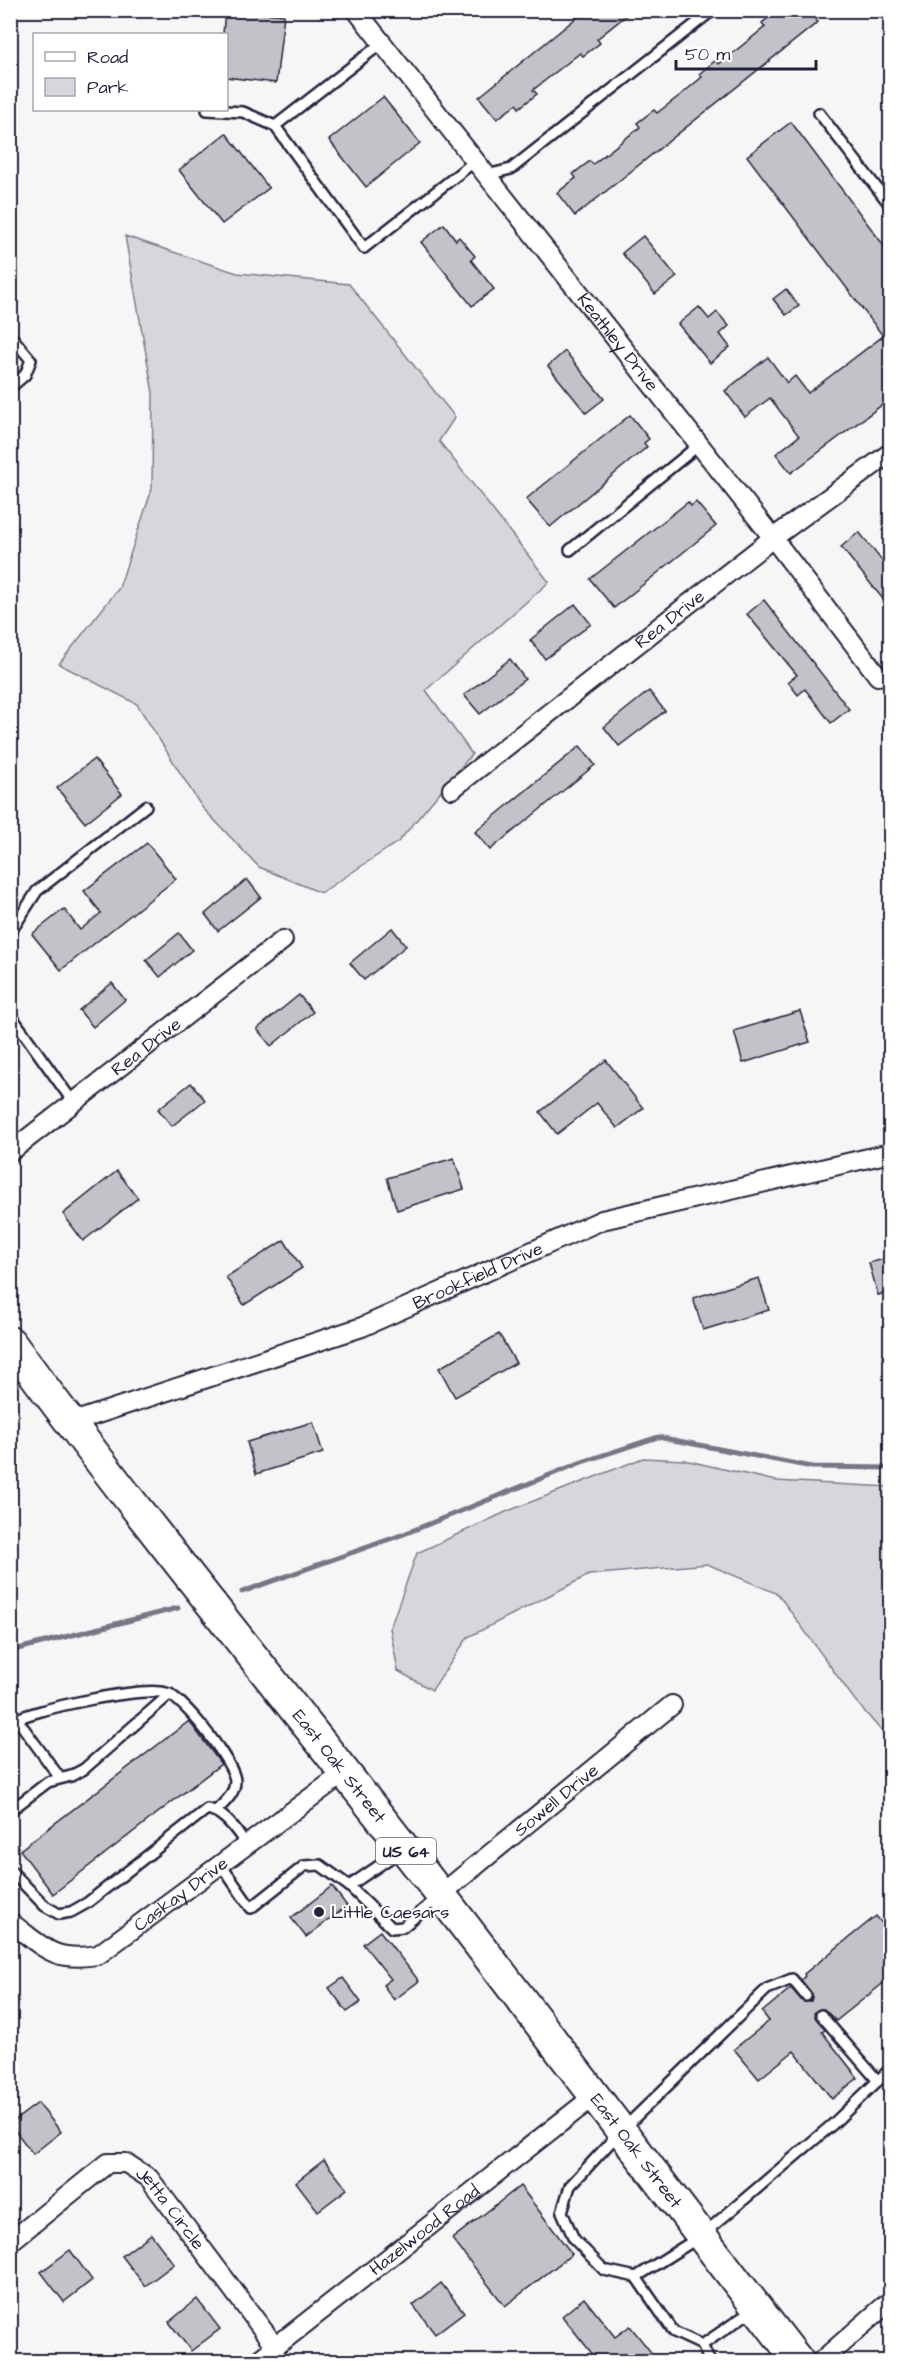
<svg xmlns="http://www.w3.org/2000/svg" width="901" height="2372" viewBox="0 0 901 2372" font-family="'Architects Daughter',sans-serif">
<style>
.green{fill:#d7d7db;stroke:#7c7c8b;stroke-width:1.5}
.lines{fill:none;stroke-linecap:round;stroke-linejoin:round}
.stream{stroke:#767685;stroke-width:5}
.building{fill:#c2c2c9;stroke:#22223b;stroke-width:1.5}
.service-casing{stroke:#22223b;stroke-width:14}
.minor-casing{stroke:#22223b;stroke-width:22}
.trunk-casing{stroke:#22223b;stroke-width:34}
.service{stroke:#fff;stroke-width:9}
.minor{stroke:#fff;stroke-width:18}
.trunk{stroke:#fff;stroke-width:30}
.poi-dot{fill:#22223b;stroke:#fff;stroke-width:2}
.labels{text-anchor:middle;stroke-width:4.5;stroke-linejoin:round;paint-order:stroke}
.shield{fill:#fff;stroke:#646476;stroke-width:1.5}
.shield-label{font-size:16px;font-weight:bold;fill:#22223b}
.street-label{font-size:18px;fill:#22223b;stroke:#fff}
.poi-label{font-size:18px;fill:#22223b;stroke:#fff;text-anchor:start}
</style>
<rect width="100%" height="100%" fill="#f6f6f7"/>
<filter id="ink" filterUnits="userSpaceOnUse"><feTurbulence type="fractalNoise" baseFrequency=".0167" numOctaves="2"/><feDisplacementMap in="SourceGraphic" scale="12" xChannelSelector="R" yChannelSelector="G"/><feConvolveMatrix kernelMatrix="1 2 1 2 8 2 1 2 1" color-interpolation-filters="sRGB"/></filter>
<g filter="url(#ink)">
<g class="green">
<polygon points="125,236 237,273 349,284 455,417 439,441 549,582 426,690 472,754 399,841 321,893 259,867 201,806 137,704 59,664 119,588 152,489 153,393"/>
<polygon points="643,1458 684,1460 776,1481 890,1487 890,1741 854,1699 778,1594 707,1564 589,1575 468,1637 432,1690 398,1671 390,1628 417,1553 508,1511"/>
</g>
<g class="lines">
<g class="stream">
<polyline points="242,1592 404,1534 582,1462 658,1437 812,1467 890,1468"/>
<polyline points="10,1651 178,1608"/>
</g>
</g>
<g class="building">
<polygon points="225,10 284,15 276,83 226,77 226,34 223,34"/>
<polygon points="586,10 633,10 597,39 600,43 583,56 580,53 533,90 537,94 519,108 517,104 497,119 479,97"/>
<polygon points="778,10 809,10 818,22 575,216 557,193 576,178 573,174 590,161 593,164 640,127 637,123 654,110 657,113 683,93 702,77 699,74 716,60 719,64 765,27 762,23"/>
<polygon points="383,97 420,143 366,187 329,140"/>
<polygon points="791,122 891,255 891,398 791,473 776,454 799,436 770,398 745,417 725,391 768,357 787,383 795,376 808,393 883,336 747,156"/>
<polygon points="226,133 269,188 222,224 179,170"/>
<polygon points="444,224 456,240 459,237 475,256 471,260 494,289 472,306 421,242"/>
<polygon points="643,236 677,277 655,294 622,253"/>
<polygon points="786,289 799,306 786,315 773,299"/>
<polygon points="699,307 709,319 717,312 729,326 720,334 730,347 710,363 678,324"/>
<polygon points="565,351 604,399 586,413 548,366"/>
<polygon points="630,415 649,439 644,443 647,447 550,527 526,499"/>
<polygon points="688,502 691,506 696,502 716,526 614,608 590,579"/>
<polygon points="859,532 891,572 891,609 841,547"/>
<polygon points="764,600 849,709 831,723 805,689 798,695 788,682 797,675 747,614"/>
<polygon points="575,604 591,624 545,659 530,640"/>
<polygon points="510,659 525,679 480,714 464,695"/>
<polygon points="649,691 665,711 619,746 604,727"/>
<polygon points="580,746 595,765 490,850 475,832"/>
<polygon points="94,759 122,794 85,823 57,788"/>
<polygon points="147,843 176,879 61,970 32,934 64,909 80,930 101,913 84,891"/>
<polygon points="247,879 261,897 218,931 205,914"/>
<polygon points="392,928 406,946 364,980 350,963"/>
<polygon points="179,933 192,950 160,977 146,960"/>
<polygon points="112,983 125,1000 93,1027 79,1010"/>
<polygon points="299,995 313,1012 271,1046 257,1029"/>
<polygon points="800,1011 810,1042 743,1063 734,1031"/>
<polygon points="606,1060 643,1108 617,1128 597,1103 557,1134 540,1112"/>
<polygon points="191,1083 205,1100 172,1126 158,1109"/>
<polygon points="454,1158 464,1189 397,1210 387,1178"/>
<polygon points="117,1171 138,1198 83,1241 63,1214"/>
<polygon points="284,1240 302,1268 244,1305 226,1277"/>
<polygon points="891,1257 891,1292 878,1295 869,1263"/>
<polygon points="759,1278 769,1310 703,1330 693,1298"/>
<polygon points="499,1334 516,1363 455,1397 439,1368"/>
<polygon points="313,1422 323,1453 256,1474 247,1442"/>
<polygon points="189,1721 221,1764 53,1894 20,1850"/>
<polygon points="332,1886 347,1906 306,1937 291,1918"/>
<polygon points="876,1916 891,1934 891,1977 836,2021 824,2009 817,2010 814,2013 825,2030 822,2032 858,2078 832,2099 794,2051 759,2079 734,2049 769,2021 762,2012 791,1988 803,2002 811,2001 812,1994 801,1980 805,1976 804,1974"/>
<polygon points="380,1931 419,1981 394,2000 383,1985 391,1979 363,1944"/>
<polygon points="343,1978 361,2002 347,2012 329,1988"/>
<polygon points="38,2103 61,2132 33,2154 10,2124"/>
<polygon points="324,2160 347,2189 318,2211 296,2182"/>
<polygon points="520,2186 572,2254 505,2306 452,2239"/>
<polygon points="151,2234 174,2264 145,2286 122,2256"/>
<polygon points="70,2250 92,2280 64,2302 41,2272"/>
<polygon points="441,2283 464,2312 435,2334 413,2305"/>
<polygon points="584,2298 615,2337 630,2326 658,2361 598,2361 562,2316"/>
<polygon points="197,2299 220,2329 191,2351 169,2322"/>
</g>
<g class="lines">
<g class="service-casing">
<g id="service">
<polyline points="382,43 275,126 364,248 475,161"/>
<polyline points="207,110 243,112 275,126"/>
<polyline points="819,113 890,205"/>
<polyline points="487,175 511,169 713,10"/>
<polyline points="10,335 31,360 25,375 10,388"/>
<polyline points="570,550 700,444"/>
<polyline points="10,933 37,891 146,806"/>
<polyline points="10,1014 73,1102"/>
<polyline points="17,1719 60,1778"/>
<path d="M10,1722C34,1709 142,1686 166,1693C183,1697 235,1764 235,1781C235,1794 225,1802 216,1811"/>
<polyline points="10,1811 48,1782 71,1776 84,1769 170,1694"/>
<polyline points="221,1865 251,1908 304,1866 320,1865 349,1886 392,1928 403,1927 437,1898"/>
<path d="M10,1870L45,1906L59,1914L71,1912L87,1903L207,1809C225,1812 236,1831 247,1845"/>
<polyline points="349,1886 402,1850"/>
<polyline points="806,1996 792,1979 767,1989 620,2132 570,2186 562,2212 574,2239 604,2270 636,2277 701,2236 833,2124 890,2069"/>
<polyline points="821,2015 878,2081"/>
<polyline points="636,2277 674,2332 702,2345 753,2310"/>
<polyline points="702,2345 710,2362"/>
</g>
</g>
<g class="minor-casing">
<g id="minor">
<path id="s1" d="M356,10L773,538L878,676"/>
<path id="s2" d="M452,789L773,538L890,453"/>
<path id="s3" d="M10,1152L283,940"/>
<path id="s4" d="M70,1423L362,1327L602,1220L890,1153"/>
<path id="s5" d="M440,1895L672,1705"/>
<path id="s6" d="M10,1922C45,1948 52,1962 98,1955L344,1773"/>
<path id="s7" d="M10,2242L108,2163H126L149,2178L275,2346"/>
<path id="s8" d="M256,2362L593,2097"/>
<polyline points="820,2362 890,2301"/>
</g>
</g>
<g class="trunk-casing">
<g id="trunk">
<path id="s9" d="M10,1342C149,1530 297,1710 440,1894C560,2049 678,2207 799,2362"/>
</g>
</g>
<use href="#service" class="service"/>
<use href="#minor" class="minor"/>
<use href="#trunk" class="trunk"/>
</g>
</g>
<circle class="poi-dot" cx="319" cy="1912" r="6"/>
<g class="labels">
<rect class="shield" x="376" y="1838" width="60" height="26" rx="4.5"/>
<g class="shield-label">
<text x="406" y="1857">US 64</text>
</g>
<g class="street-label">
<text dy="6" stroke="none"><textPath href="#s1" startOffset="423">Keathley Drive</textPath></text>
<text dy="6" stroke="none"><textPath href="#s2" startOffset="276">Rea Drive</textPath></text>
<text dy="6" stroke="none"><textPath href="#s3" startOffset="172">Rea Drive</textPath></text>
<text dy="6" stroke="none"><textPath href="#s4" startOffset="434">Brookfield Drive</textPath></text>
<text dy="6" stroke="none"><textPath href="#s9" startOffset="537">East Oak Street</textPath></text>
<text dy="6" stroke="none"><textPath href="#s5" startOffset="150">Sowell Drive</textPath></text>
<text dy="6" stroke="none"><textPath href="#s6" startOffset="201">Caskay Drive</textPath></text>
<text dy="6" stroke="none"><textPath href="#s9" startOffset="1023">East Oak Street</textPath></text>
<text dy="6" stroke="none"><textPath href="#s7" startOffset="208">Jetta Circle</textPath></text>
<text dy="6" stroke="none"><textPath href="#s8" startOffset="214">Hazelwood Road</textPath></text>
</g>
<g class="poi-label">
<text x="331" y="1918">Little Caesars</text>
</g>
</g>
<rect width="901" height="2372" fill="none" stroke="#fff" stroke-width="36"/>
<rect x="18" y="18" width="865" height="2336" fill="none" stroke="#22223b" stroke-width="2" filter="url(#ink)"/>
<rect x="33" y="33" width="195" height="78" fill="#ffffff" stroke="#a7a7b1" stroke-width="1.5"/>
<rect x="45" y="52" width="30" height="9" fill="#ffffff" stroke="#a7a7b1" stroke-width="1.5"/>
<text x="87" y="63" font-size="18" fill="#22223b">Road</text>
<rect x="45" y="78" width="30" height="18" fill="#d7d7db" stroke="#a7a7b1" stroke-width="1.5"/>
<text x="87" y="93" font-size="18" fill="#22223b">Park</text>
<path d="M676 60v9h140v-9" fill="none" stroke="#22223b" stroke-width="3"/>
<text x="685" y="60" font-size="18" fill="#22223b" stroke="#ffffff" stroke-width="4.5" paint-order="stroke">50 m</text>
</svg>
